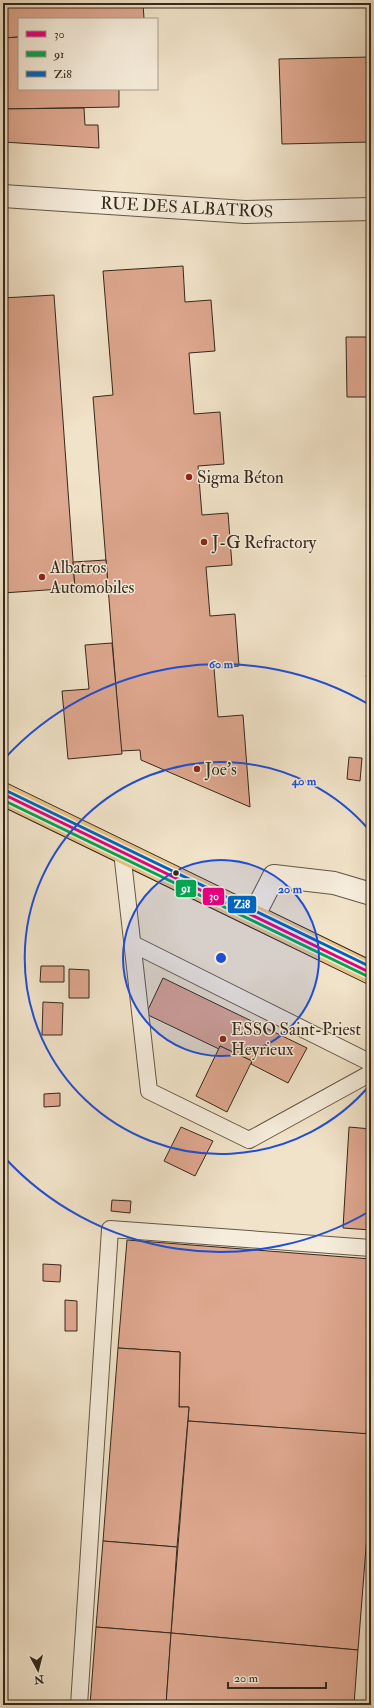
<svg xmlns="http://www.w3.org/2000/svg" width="374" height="1708" viewBox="0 0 374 1708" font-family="'IM FELL Double Pica',serif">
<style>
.building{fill:#dea78f;stroke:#34281b}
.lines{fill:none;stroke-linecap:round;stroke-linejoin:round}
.lane-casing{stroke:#635746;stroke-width:18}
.street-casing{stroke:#635746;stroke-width:24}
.primary-casing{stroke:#34281b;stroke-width:24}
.lane{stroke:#f6eddc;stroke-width:16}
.street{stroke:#f6eddc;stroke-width:22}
.primary{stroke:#e8c284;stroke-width:22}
.bus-1-casing{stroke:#f6eddc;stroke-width:6}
.bus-2-casing{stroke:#f6eddc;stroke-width:6}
.bus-3-casing{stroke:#f6eddc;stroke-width:6}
.bus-1{stroke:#e5007d;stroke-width:3}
.bus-2{stroke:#00a651;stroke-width:3}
.bus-3{stroke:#0065bd;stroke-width:3}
.ring{fill:none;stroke:#1d4ed8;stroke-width:2}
.poi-dot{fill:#8f2418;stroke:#f6eddc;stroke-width:1.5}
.bus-dot{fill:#34281b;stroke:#f6eddc;stroke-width:1.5}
.labels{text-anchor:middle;stroke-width:3;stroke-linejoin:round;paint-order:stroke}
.street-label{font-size:17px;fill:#34281b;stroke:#f6eddc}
.poi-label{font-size:17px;fill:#34281b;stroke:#f6eddc;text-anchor:start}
.centre{fill:#1d4ed8;stroke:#f6eddc;stroke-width:2}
.ring-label{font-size:12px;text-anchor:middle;font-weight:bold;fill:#1d4ed8;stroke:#f6eddc;stroke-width:3;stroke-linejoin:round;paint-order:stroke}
.line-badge{stroke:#f6eddc;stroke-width:1.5}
.badge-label{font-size:11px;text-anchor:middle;font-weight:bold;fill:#fff}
</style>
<rect width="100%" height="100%" fill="#f1e3c9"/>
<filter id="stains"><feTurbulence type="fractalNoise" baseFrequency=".005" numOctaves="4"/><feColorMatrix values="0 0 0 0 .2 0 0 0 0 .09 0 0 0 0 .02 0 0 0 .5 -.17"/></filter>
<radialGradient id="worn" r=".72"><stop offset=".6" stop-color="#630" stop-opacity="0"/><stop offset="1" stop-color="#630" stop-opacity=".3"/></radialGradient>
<g class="building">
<polygon points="3,3 143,3 144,19 19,19 19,37 3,38"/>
<polygon points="19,37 19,89 119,89 119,107 3,109 3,38"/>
<polygon points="371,57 371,142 282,144 279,59"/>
<polygon points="84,108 85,125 98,125 99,148 3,142 3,109"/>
<polygon points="369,262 371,262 371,405 371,397 347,397 346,337 370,337"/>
<polygon points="183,266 185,302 211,300 215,351 189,353 194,414 220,412 224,464 198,466 202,515 228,513 232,565 206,567 210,616 235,614 239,666 214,668 218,717 243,715 250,807 141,760 140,750 121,751 93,397 113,395 103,271"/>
<polygon points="54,295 75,588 3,593 3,298"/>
<polygon points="106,560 108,585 75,588 73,562"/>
<polygon points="112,643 122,754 68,759 62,691 89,689 85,645"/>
<polygon points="371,656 371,678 366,677"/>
<polygon points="349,757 362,758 360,781 347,779"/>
<rect x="367" y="779" width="4" height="5"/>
<polygon points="367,784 371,784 371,802 368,802"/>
<polygon points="368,802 371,802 371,856"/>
<polygon points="41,966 64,966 64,982 40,982"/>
<polygon points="69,969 89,970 89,998 69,998"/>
<polygon points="163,978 307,1048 288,1083 251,1064 252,1061 220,1046 219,1049 146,1014"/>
<polygon points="43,1002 63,1003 62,1035 42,1035"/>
<polygon points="220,1046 252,1061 227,1112 196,1096"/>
<polygon points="60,1093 60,1106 44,1107 44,1094"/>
<polygon points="181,1127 213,1141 195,1176 164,1161"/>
<polygon points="349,1127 371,1129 371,1230 343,1228"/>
<polygon points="112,1200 131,1201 130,1213 111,1211"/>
<polygon points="127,1240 371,1259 371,1378 366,1434 188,1421 189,1407 179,1407 180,1352 118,1348"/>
<polygon points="43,1264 61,1265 60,1282 43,1281"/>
<polygon points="65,1300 77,1301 77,1331 65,1331"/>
<polygon points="118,1348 180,1352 179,1407 189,1407 177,1547 103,1541"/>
<polygon points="188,1421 371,1434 371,1484 358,1650 171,1633"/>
<polygon points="103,1541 177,1547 171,1633 96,1627"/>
<polygon points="96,1627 171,1633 166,1705 90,1705"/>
<polygon points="171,1633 358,1650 354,1705 166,1705"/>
</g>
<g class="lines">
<g class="lane-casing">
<g id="lane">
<polyline points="122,852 149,1091 249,1140 371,1073"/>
<polyline points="133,944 371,1063"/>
<polyline points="79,1705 110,1229 371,1248"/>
</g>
</g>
<g class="street-casing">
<g id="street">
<polyline points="3,196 245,212 371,209"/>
<polyline points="254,915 274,876 334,883 371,894"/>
</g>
</g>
<g class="primary-casing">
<polyline id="primary" points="3,794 371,973"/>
</g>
<use href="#lane" class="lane"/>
<use href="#street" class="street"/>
<use href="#primary" class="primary"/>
<g class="bus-1-casing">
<polyline id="bus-1" points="3,794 371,973"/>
</g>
<g class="bus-2-casing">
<polyline id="bus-2" points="3,800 369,977"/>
</g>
<g class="bus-3-casing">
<polyline id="bus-3" points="5,790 371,967"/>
</g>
<use href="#bus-1" class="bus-1"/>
<use href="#bus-2" class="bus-2"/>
<use href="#bus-3" class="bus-3"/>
</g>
<circle cx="221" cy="958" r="98" fill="#1d4ed8" fill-opacity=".12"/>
<g class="ring">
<circle cx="221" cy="958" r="98"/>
<path d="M370 1085A196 196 0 1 1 370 831"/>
<path d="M370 1211A294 294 0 0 1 4 1157M4 759A294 294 0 0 1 370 705"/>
</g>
<g class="poi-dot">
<circle cx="189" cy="477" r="4"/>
<circle cx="204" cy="542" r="4"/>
<circle cx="42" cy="577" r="4"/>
<circle cx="197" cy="769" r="4"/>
<circle cx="223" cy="1039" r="4"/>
</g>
<circle class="bus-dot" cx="176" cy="873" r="3.5"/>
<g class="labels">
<g class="street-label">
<text transform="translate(187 207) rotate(3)" y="6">RUE DES ALBATROS</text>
</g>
<g class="poi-label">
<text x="197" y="483">Sigma Béton</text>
<text x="212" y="548">J-G Refractory</text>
<text x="50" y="573">Albatros<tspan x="50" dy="20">Automobiles</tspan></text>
<text x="205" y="775">Joe's</text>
<text x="231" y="1035">ESSO Saint-Priest<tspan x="231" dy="20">Heyrieux</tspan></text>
</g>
</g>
<circle cx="221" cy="958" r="6" class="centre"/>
<g class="ring-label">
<text x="221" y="668">60 m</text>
<text x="304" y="785">40 m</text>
<text x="290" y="893">20 m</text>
</g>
<g class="line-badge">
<rect x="175" y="879" width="22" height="19" rx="4" fill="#00a651"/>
<rect x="202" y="887" width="23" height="19" rx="4" fill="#e5007d"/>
<rect x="227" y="895" width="30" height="19" rx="4" fill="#0065bd"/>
</g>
<g class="badge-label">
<text x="186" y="892">91</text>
<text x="214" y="900">30</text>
<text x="242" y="908">Zi8</text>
</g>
<rect width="374" height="1708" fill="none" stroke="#f1e3c9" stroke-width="16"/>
<rect x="4" y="4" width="366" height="1700" fill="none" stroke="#34281b" stroke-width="2"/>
<rect x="8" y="8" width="358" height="1692" fill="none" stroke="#34281b"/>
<rect x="18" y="18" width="140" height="72" fill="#f6eddc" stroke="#a89e8f"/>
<rect x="26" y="31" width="20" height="6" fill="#e5007d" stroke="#a89e8f"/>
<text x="54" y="38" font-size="12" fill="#34281b">30</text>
<rect x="26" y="51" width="20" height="6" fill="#00a651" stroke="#a89e8f"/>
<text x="54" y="58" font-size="12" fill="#34281b">91</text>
<rect x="26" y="71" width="20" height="6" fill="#0065bd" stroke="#a89e8f"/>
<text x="54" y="78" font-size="12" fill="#34281b">Zi8</text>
<g transform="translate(38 1670) rotate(173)" stroke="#f6eddc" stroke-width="3" paint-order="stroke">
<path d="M0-3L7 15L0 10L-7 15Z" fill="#34281b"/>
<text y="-6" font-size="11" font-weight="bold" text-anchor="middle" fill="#34281b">N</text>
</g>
<path d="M228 1682v6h98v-6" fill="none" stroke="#34281b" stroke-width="2"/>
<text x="234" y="1682" font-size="12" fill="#34281b" stroke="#f6eddc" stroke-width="3" paint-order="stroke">20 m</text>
<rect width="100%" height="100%" filter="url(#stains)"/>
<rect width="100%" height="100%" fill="url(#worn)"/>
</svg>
